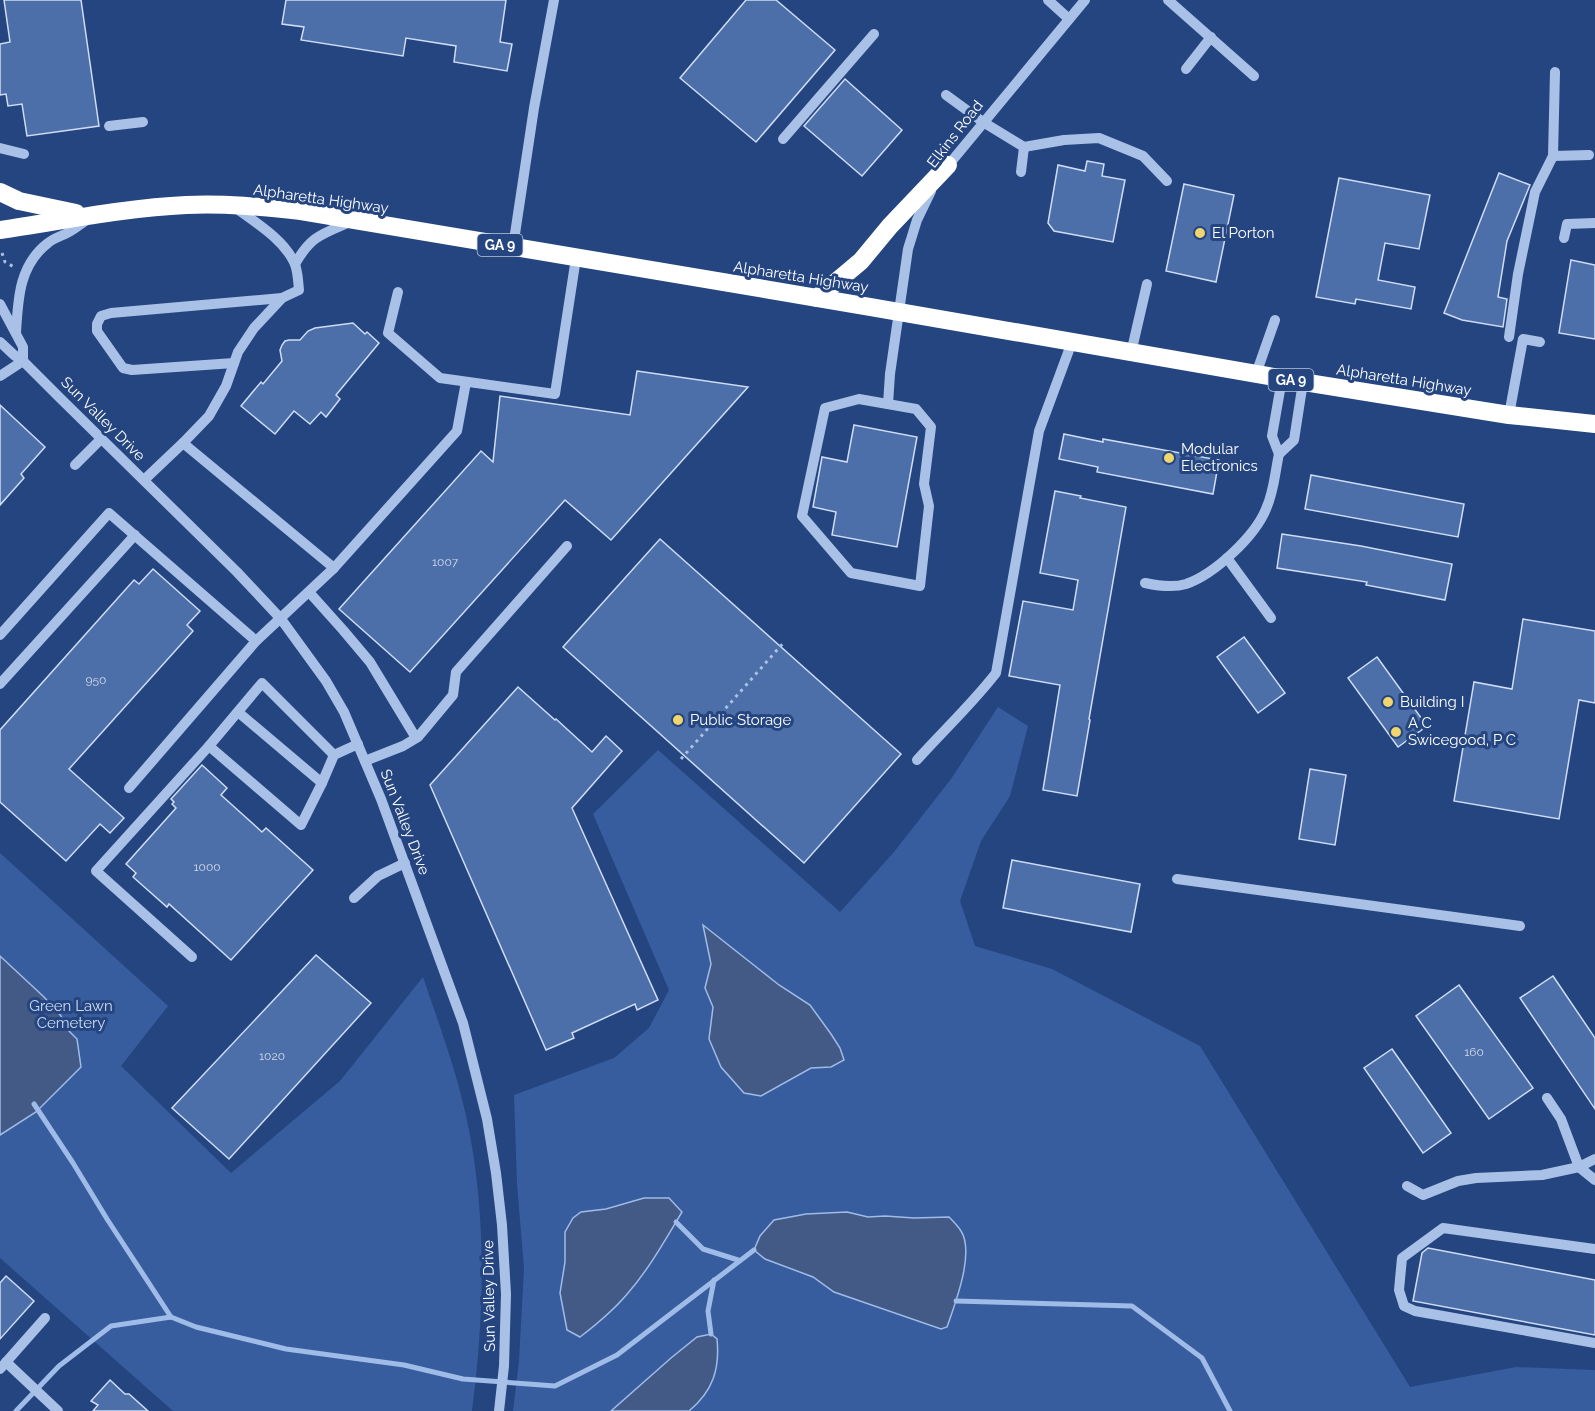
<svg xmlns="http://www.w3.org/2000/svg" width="1595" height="1411" viewBox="0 0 1595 1411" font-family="Raleway,sans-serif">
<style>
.green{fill:#385d9e}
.water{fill:#425a85;stroke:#9fbbe7;stroke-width:1.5}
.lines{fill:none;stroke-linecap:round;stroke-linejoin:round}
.stream{stroke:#9fbbe7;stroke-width:5}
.building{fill:#4c6ea9;stroke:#cedcf5;stroke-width:1.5}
.path{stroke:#aac1e7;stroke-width:3;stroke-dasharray:3 4.5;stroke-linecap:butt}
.minor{stroke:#aac1e7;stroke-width:10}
.highway{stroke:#fff;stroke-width:18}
.poi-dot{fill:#f1d66e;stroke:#244580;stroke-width:2}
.labels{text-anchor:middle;stroke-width:6;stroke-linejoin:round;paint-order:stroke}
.number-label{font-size:12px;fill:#d2dbea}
.shield{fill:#244580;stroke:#bdc7d9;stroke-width:1.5}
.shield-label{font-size:14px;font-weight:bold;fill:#fff}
.street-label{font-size:15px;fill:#fff;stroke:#244580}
.poi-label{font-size:15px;fill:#fff;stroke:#244580;text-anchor:start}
.park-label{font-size:15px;fill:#cedcf5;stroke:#244580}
</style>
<rect width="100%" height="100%" fill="#244580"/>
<g class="green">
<polygon points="998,707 1028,726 1010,796 981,841 960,901 975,946 1052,969 1200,1046 1410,1387 1516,1367 1595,1370 1595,1411 513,1411 519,1361 524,1268 517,1184 514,1095 614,1058 649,1028 669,990 593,814 658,750 840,912 894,852 951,779"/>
<path d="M0,853L168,1006L121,1066L231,1173L340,1081L423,977C440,1027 459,1078 469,1130C487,1223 484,1318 472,1411H173L0,1258Z"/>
</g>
<g class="water">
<polygon points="703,925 779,985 810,1005 831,1034 840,1048 844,1060 831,1067 811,1068 761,1096 744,1093 721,1067 709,1039 713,1007 705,988 711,964"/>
<polygon points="0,956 44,997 61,1016 69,1031 77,1039 81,1067 36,1112 0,1135"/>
<path d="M644,1198H669L682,1212C665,1240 649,1269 628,1293C614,1310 597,1324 580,1337L567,1330L560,1293L565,1262V1232L573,1218L581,1212L606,1209Z"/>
<path d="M847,1212L868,1217L885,1216L914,1218L949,1217C953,1221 958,1226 961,1231C975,1253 955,1304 947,1327L941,1329L834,1292L813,1277L765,1259L754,1250L760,1236L774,1220L806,1214Z"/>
<path d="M711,1334L717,1339C720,1369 713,1391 689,1411H611L671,1358L697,1337Z"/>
</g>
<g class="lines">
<g class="stream">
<polyline points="34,1104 73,1163 107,1219 171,1317"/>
<polyline points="676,1222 703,1249 738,1260"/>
<polyline points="956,1301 1132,1306 1202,1358 1230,1411"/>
<polyline points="711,1334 708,1311 714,1280"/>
<polyline points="16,1411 59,1366 111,1326 171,1317 196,1327 286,1349 404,1365 463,1379 555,1386 617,1355 754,1250"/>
</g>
</g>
<g class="building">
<polygon points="4,0 81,0 99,126 27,136 22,104 8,106 6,94 0,95 0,44 10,42"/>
<polygon points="286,0 506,0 500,42 512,44 507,71 454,62 456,46 406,38 403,56 301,40 304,27 282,24"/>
<polygon points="746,0 776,0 835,50 756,142 680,78"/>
<polygon points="845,79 902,130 862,176 804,126"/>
<polygon points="1087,161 1104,164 1102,176 1125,180 1113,242 1054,231 1048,223 1058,165 1085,171"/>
<polygon points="1499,173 1530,185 1507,241 1498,297 1507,299 1503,327 1462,320 1444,313"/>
<polygon points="1339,178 1430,195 1419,249 1385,243 1378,280 1415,287 1411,309 1356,299 1355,304 1316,297"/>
<polygon points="1184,184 1234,195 1216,282 1166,271"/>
<polygon points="1571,260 1595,265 1595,339 1559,333"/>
<polygon points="353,323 365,334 367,332 379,343 336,395 340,399 326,417 321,412 310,424 294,411 275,434 241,406 261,382 263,384 282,361 280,350 282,345 285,341 289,340 300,340 308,331 315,328"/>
<polygon points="637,371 748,387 611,540 565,500 410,672 339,609 481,451 493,462 500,396 630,415"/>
<polygon points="0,405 45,447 21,474 24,478 0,505"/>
<polygon points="854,425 917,437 897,547 832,535 836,512 813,507 822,457 847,462"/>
<polygon points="1064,434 1103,442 1103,439 1219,460 1213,494 1097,472 1098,467 1059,459"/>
<polygon points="1311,475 1464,504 1458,537 1305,509"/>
<polygon points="1055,491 1081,496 1080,498 1126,507 1089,719 1090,720 1077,796 1043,790 1060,685 1009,676 1023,601 1073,610 1078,580 1040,573"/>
<polygon points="1282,534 1361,546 1452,564 1445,600 1366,585 1367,582 1277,568"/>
<polygon points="660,539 901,754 804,863 563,647"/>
<polygon points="153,569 200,611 187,625 193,631 69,769 124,818 110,833 100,824 66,861 0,802 0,730 134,580 139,584"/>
<polygon points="1523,619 1595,631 1595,703 1579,700 1559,819 1454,801 1474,682 1512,689"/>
<polygon points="1244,637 1285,693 1258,713 1217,657"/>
<polygon points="1377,657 1427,726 1398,747 1348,678"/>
<polygon points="518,687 555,720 556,719 592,752 606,736 622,751 572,808 658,1000 637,1010 635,1004 572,1033 574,1038 546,1050 430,785"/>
<polygon points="202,765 227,788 221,795 262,832 266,828 313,870 231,960 169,904 167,907 133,877 136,873 126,864 176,808 172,804 174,802 171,799"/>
<polygon points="1310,769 1346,775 1335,845 1299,839"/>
<polygon points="1012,860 1140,884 1131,932 1003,908"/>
<polygon points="316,955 371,1003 229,1159 172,1108"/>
<polygon points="1553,976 1595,1038 1595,1109 1520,998"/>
<polygon points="1459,985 1533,1088 1489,1119 1416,1016"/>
<polygon points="1392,1049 1451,1133 1423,1153 1364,1068"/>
<polygon points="1428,1248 1595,1280 1595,1335 1413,1301 1422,1253"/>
<polygon points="6,1276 34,1301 0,1339 0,1283"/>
<polygon points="110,1380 125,1394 129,1394 148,1411 93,1411 98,1405 91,1401"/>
</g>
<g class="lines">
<g class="path">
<polyline points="2,253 5,262 14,267"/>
<polyline points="681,759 785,641"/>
</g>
<g class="minor">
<polyline points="1048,0 1069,19"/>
<polyline points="1168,0 1254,76"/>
<polyline points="1186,69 1211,37"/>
<polyline points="946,95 983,122 1024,147 1021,172"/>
<polyline points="109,126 143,122"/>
<polyline points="783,139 874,34"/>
<polyline points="1024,147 1064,140 1099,138 1143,156 1167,181"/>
<polyline points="0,148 24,154"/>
<polyline points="1553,156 1589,155"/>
<polyline points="946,168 1085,0"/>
<polyline points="1564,238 1567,224 1595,223"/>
<polyline points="513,247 534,108 554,0"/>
<path d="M295,264C311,236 322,234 350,222"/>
<polyline points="398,292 388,333 440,378 555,394 576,258"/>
<polyline points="0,304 23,347 23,361"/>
<path d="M16,333C18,299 19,265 48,243C54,238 62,236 69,232C76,228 82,223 88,219"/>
<polyline points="1509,337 1518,274 1535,192 1553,156 1555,72"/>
<polyline points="0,342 14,355 23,361 60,398 237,572 281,619 326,681 344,712 381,799 463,1023 487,1119 496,1173 502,1225 506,1294 504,1366 499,1411"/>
<polyline points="1131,353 1147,284"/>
<polyline points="234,363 132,370 123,368 97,331 97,324 101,316 111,313 282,298"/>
<polyline points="1256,374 1275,320"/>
<polyline points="0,376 23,361"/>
<polyline points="1282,379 1272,436 1279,454 1294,440 1303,382"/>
<polygon points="859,399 916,409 931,427 924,484 929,506 920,586 851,573 802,516 825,408"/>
<polyline points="888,404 890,374 908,249 917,220 931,191"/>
<polyline points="1509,415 1523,339 1540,342"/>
<polyline points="183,443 334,568"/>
<polyline points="75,465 101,439"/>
<path d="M144,480L183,443L209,416L226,386L238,352L254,328L282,298L299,290C298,281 298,270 294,262C283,239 256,223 236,208"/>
<polyline points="1227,558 1271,618"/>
<path d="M1145,583C1159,586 1173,588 1186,584C1215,574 1255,536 1266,509C1274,492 1275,472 1279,454"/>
<polyline points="309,592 343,630 370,662 416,738"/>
<polyline points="0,635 109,513 256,641"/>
<polyline points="0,684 135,535"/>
<polyline points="238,712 322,783"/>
<polyline points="334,755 262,683 209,746 301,825 322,783 334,755 358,744"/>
<path d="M917,760C943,731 972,704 996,673L1039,431L1072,342"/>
<polyline points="365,761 403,746 418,737 453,695 456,672 567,546"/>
<polyline points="129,788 256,641 334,568 457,431 466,382"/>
<polyline points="1177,879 1520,926"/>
<polyline points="354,898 378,876 405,863"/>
<polyline points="192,957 96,871 209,746"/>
<polyline points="1547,1098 1561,1119 1579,1167 1595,1180"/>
<polyline points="1407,1186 1423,1195 1458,1181 1476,1178 1542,1175 1579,1167 1595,1159"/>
<polyline points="1595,1249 1443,1228 1402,1258 1399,1290 1404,1306 1415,1311 1595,1343"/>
<polyline points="6,1362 58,1411"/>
<polyline points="0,1369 45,1318"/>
</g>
<g class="highway">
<polyline points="0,192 19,201 76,213"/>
<path d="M0,230C62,221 124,208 186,205C224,203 263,207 301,211L871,307L1303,382L1509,415L1595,424"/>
<polyline points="817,298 861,261 890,226 948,165"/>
</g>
</g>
<g class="poi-dot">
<circle cx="1200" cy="233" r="6"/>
<circle cx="1169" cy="458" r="6"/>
<circle cx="1388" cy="702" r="6"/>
<circle cx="678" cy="720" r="6"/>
<circle cx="1396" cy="732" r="6"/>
</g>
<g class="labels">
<g class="number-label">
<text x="445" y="566">1007</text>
<text x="96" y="684">950</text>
<text x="207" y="871">1000</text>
<text x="1474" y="1056">160</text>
<text x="272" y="1060">1020</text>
</g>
<g class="shield">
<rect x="477.5" y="234" width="45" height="22" rx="4.5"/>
<rect x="1268.5" y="369" width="45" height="22" rx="4.5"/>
</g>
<g class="shield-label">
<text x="500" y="250">GA 9</text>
<text x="1291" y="385">GA 9</text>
</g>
<g class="street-label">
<text transform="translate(955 134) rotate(-52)" y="5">Elkins Road</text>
<text transform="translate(321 199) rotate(8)" y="5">Alpharetta Highway</text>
<text transform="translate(801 277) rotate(9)" y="5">Alpharetta Highway</text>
<text transform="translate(1404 380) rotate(9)" y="5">Alpharetta Highway</text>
<text transform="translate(103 419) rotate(45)" y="5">Sun Valley Drive</text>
<text transform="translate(405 822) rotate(69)" y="5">Sun Valley Drive</text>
<text transform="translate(489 1296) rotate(-91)" y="5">Sun Valley Drive</text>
</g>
<g class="poi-label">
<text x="1212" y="238">El Porton</text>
<text x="1181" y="454">Modular<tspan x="1181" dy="17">Electronics</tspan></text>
<text x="1400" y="707">Building I</text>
<text x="690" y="725">Public Storage</text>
<text x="1408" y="728">A C<tspan x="1408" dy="17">Swicegood, P C</tspan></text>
</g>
<g class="park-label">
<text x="71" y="1011">Green Lawn<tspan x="71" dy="17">Cemetery</tspan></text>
</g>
</g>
</svg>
